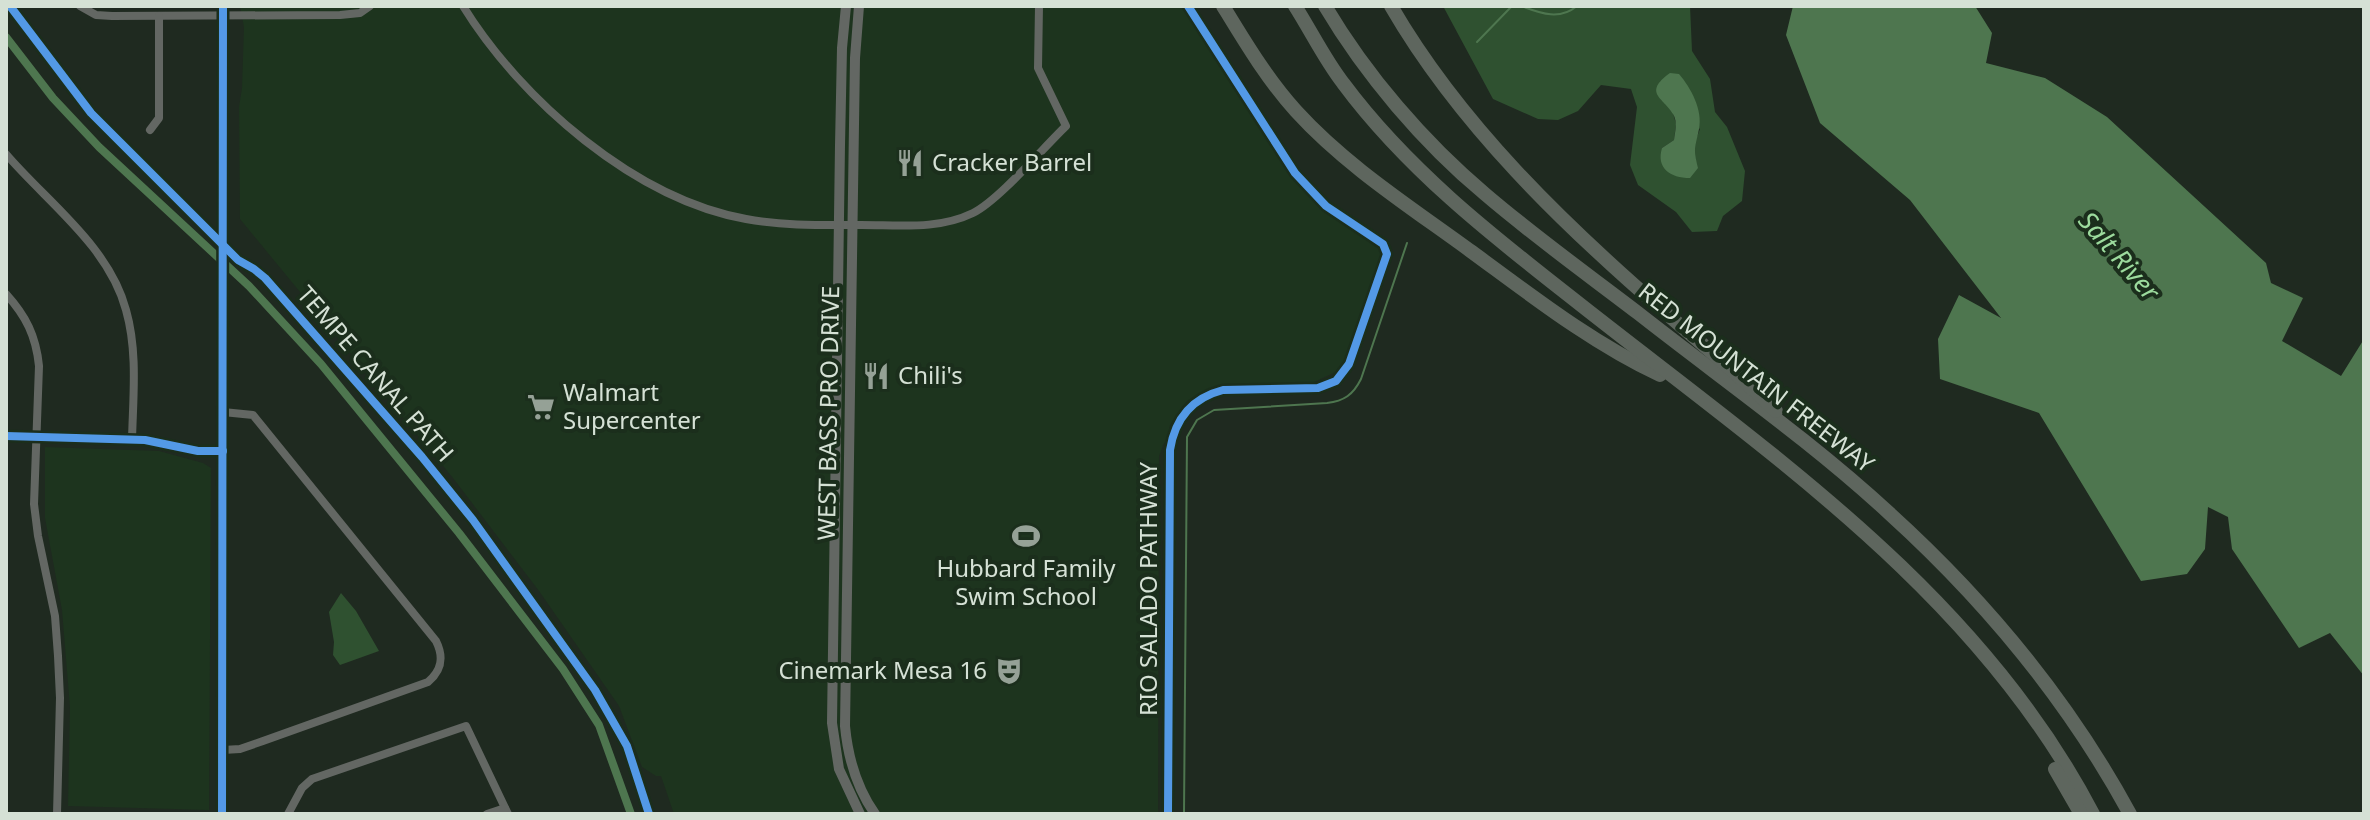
<svg xmlns="http://www.w3.org/2000/svg" width="2370" height="820" viewBox="0 0 2370 820" font-family="'Noto Sans',sans-serif">
<style>
.built{fill:#1d341e}
.green{fill:#2f5130;fill-rule:evenodd}
.water{fill:#4e764f}
.lines{fill:none;stroke-linecap:round;stroke-linejoin:round}
.stream{stroke:#4e764f;stroke-width:2}
.canal{stroke:#4e764f;stroke-width:8}
.minor{stroke:#636763;stroke-width:8}
.tertiary{stroke:#636763;stroke-width:10}
.secondary{stroke:#5a615b;stroke-width:11}
.motorway{stroke:#5e665e;stroke-width:14}
.cycleway-casing{stroke:#1b2e1c;stroke-width:13}
.cycleway{stroke:#5399e6;stroke-width:8}
.labels{text-anchor:middle;stroke-width:8;stroke-linejoin:round;paint-order:stroke}
.poi-label{font-size:24px;fill:#d5e1d5;stroke:#1b2e1c;text-anchor:start}
.street-label{font-size:24px;fill:#d5e1d5;stroke:#1b2e1c}
.water-label{font-size:26px;font-style:italic;fill:#9cdb9d;stroke:#1b2e1c}
</style>
<rect width="100%" height="100%" fill="#1f2a20"/>
<g class="built">
<polygon points="240,6 1186,6 1256,119 1299,181 1327,211 1375,244 1383,253 1342,369 1312,383 1215,386 1187,401 1170,425 1167,442 1164,443 1159,456 1158,814 674,814 661,776 656,776 642,767 619,706 539,591 453,478 240,219 239,107 242,88 244,27"/>
<polygon points="45,447 159,451 203,463 211,468 209,810 68,806 70,707 62,610 45,518"/>
</g>
<g class="green">
<path d="M1443,6H1690L1692,51L1710,79L1715,112L1727,127L1745,171L1742,201L1723,216L1717,231L1692,232L1676,212L1638,185L1630,165L1637,107L1631,89L1601,85L1578,111L1558,120L1538,119L1493,99ZM1673,113L1700,129L1693,147L1697,168L1662,148L1674,140L1676,124Z"/>
<polygon points="341,593 356,611 379,651 340,665 333,655 334,642 329,612"/>
</g>
<g class="water">
<polygon points="1793,6 1975,6 1992,33 1986,63 2045,78 2107,117 2266,263 2271,283 2303,298 2282,341 2341,376 2364,339 2364,676 2330,633 2299,648 2232,549 2228,517 2208,507 2205,549 2187,574 2141,581 2039,413 1940,379 1938,339 1959,295 2001,318 1910,200 1820,123 1786,35"/>
<path d="M1670,73L1679,74C1691,88 1703,110 1699,129C1695,149 1693,147 1698,168L1690,178C1670,178 1656,168 1662,148L1674,140C1675,132 1678,122 1673,114C1664,98 1642,93 1670,73Z"/>
</g>
<g class="lines">
<g class="stream">
<path d="M1521,6C1540,13 1559,21 1577,6"/>
<polyline points="1477,42 1512,6"/>
<path d="M1184,814L1187,437L1197,420L1214,410L1327,403C1344,401 1353,395 1361,379L1407,243"/>
</g>
<polyline class="canal" points="6,37 53,98 99,147 249,286 321,364 459,533 563,669 599,725 631,814"/>
<g class="minor">
<polyline points="80,6 96,15 112,16 340,15 360,13 370,6"/>
<path d="M463,6C521,100 635,199 746,219C784,226 823,225 861,225C900,225 938,230 973,213C999,200 1043,148 1066,126L1038,68L1039,6"/>
<polyline points="150,130 159,118 159,16"/>
<path d="M6,154C47,202 109,246 126,310C138,352 133,397 132,440"/>
<path d="M6,294C26,316 36,336 39,366L34,504L38,536L55,616L58,656L60,698L57,814"/>
<path d="M223,412L253,415L436,641C444,657 442,670 428,682L263,741L240,749L223,750"/>
<polyline points="288,814 302,788 312,779 466,726 508,814"/>
<polyline points="487,814 505,808"/>
</g>
<g class="tertiary">
<polyline points="846,6 842,48 840,145 832,723 839,769 860,814"/>
<path d="M859,6L855,58L845,726C848,758 856,787 875,814"/>
<polyline points="6,436 145,440 198,451 223,451"/>
</g>
<polyline class="secondary" points="222,814 223,6"/>
<g class="motorway">
<path d="M1223,6C1245,42 1267,79 1296,111C1346,166 1412,208 1472,252C1532,296 1592,343 1660,375"/>
<path d="M1295,6C1311,31 1325,60 1343,83C1406,168 1490,234 1572,298C1764,450 1977,591 2093,814"/>
<path d="M1325,6C1366,75 1423,142 1485,194C1534,236 1587,274 1638,313C1722,379 1811,441 1889,513C1985,600 2068,700 2130,814"/>
<path d="M1391,6C1460,125 1564,225 1667,314C1704,346 1742,377 1776,411"/>
<polyline points="2055,769 2081,814"/>
</g>
<g class="cycleway-casing">
<g id="cycleway">
<polyline points="10,6 91,113 238,260 254,269 265,278 422,457 473,520 595,690 627,746 649,814"/>
<polyline points="6,436 145,440 198,451 223,451"/>
<polyline points="222,814 223,6"/>
<path d="M1168,814L1170,450C1175,418 1192,398 1223,390L1318,388L1336,381L1349,364L1387,254L1383,244L1326,206L1295,173L1188,6"/>
</g>
</g>
<use href="#cycleway" class="cycleway"/>
</g>
<defs>
<g id="restaurant-bare" transform="scale(2.16)"><path d="M-5-6h1v4h1v-4h1v4h1v-4h1v5L-1.5 .5V6h-2V.5L-5-1ZM5-6V6H3V1.5H1.5Q1.5-4 5-6Z" fill="#95a196" stroke="#1b2e1c" stroke-width="2.5" paint-order="stroke"/></g>
<g id="supermarket-bare" transform="scale(2.16)"><path d="M-6-5.5h2.5l.6 2H6L4.5 2H-2.5L-4.4-4H-6ZM-1.5 3.2a1.3 1.3 0 1 0 .1 0ZM3 3.2a1.3 1.3 0 1 0 .1 0Z" fill="#95a196" stroke="#1b2e1c" stroke-width="2.5" paint-order="stroke"/></g>
<g id="stadium-bare" transform="scale(2.16)"><path d="M0-5a6.5 5 0 1 0 0 10a6.5 5 0 1 0 0-10ZM-3.5-1.8h7v3.6h-7Z" fill="#95a196" stroke="#1b2e1c" stroke-width="2.5" paint-order="stroke"/></g>
<g id="theatre-bare" transform="scale(2.16)"><path d="M-5-5.5Q0-4 5-5.5V0Q5 5 0 6Q-5 5-5 0ZM-3.3-2.5H-1v1.5H-3.3ZM1-2.5H3.3v1.5H1ZM-2.8 1Q0 5.5 2.8 1Z" fill="#95a196" stroke="#1b2e1c" stroke-width="2.5" paint-order="stroke"/></g>
</defs>
<g fill-rule="evenodd">
<use href="#restaurant-bare" x="910" y="163"/>
<use href="#restaurant-bare" x="876" y="376"/>
<use href="#supermarket-bare" x="541" y="407"/>
<use href="#stadium-bare" x="1026" y="536"/>
<use href="#theatre-bare" x="1009" y="671"/>
</g>
<g class="labels">
<g class="poi-label">
<text x="932" y="171">Cracker Barrel</text>
<text x="898" y="384">Chili's</text>
<text x="563" y="401">Walmart<tspan x="563" dy="28">Supercenter</tspan></text>
<text x="1026" y="577" text-anchor="middle">Hubbard Family<tspan x="1026" dy="28">Swim School</tspan></text>
<text x="987" y="679" text-anchor="end">Cinemark Mesa 16</text>
</g>
<g class="street-label">
<text transform="translate(375 374) rotate(49)" y="8">TEMPE CANAL PATH</text>
<text transform="translate(1756 378) rotate(38)" y="8">RED MOUNTAIN FREEWAY</text>
<text transform="translate(829 413) rotate(-89)" y="8">WEST BASS PRO DRIVE</text>
<text transform="translate(1149 589) rotate(-90)" y="8">RIO SALADO PATHWAY</text>
</g>
<g class="water-label">
<text transform="translate(2119 256) rotate(49)" y="9">Salt River</text>
</g>
</g>
<rect width="2370" height="820" fill="none" stroke="#d5e1d5" stroke-width="16"/>
</svg>
